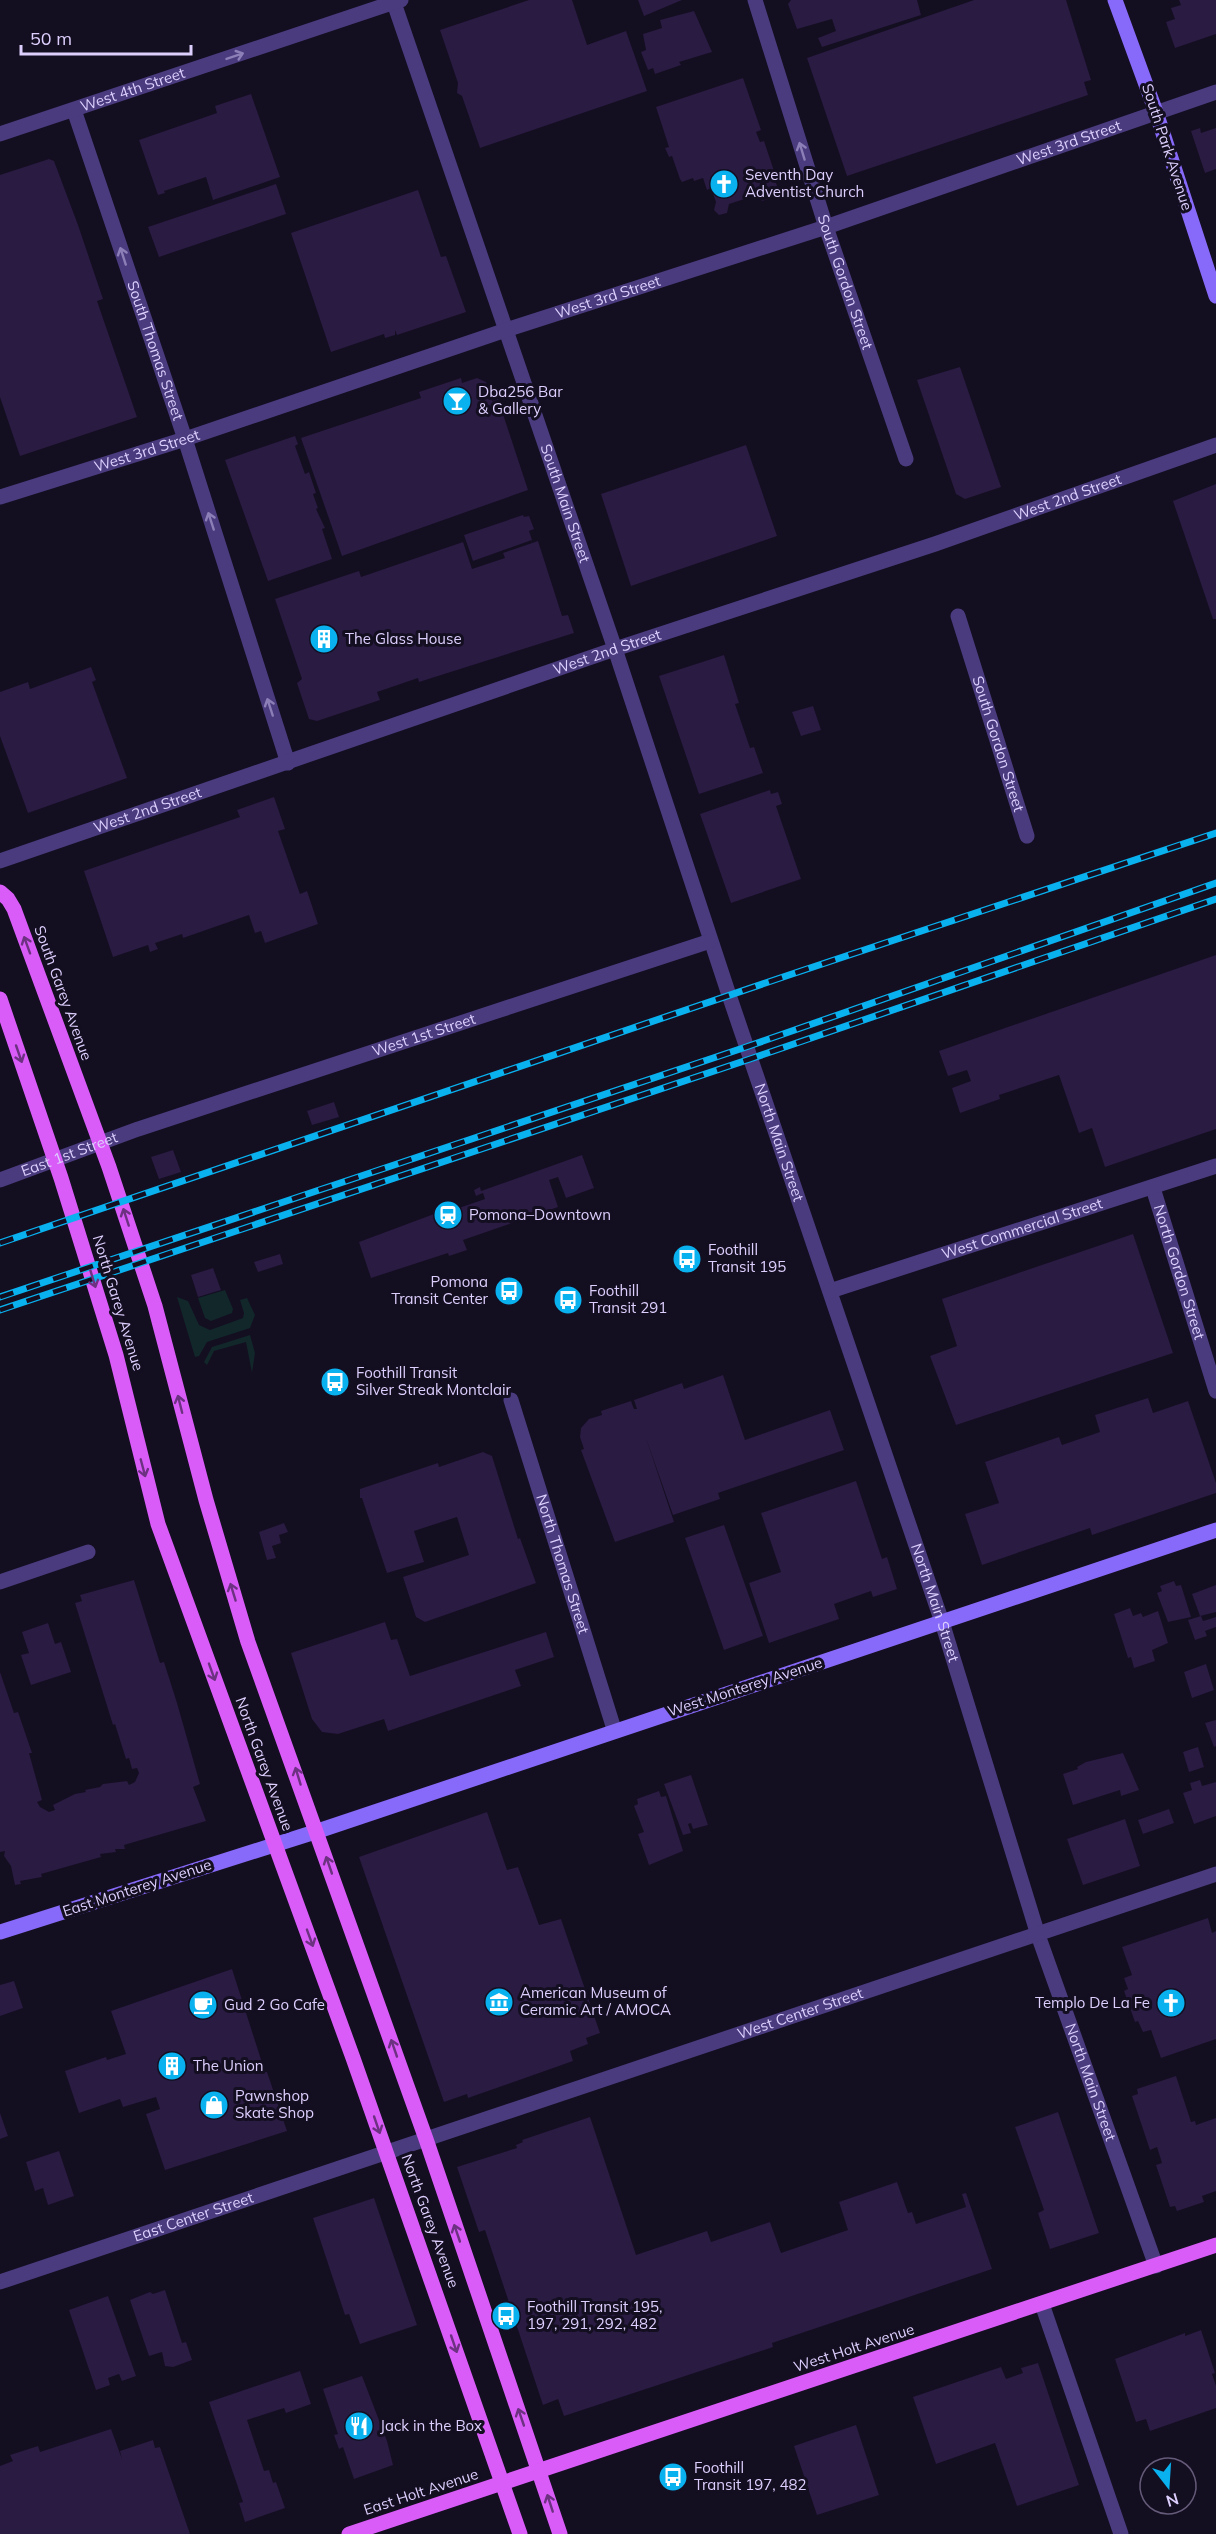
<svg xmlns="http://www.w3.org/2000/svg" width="1216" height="2534" viewBox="0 0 1216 2534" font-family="Mulish,sans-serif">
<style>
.green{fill:#11272a}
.building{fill:#291b41}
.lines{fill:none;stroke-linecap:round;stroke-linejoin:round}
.street{stroke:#493b7e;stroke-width:15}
.secondary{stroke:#876af9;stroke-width:15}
.primary{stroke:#d95bf8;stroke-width:15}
.rail-casing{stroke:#09b1ef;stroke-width:7}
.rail{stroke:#140e21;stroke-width:4.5;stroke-dasharray:14;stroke-linecap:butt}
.oneway{stroke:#8c7eb7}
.oneway2{stroke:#6d3182}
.labels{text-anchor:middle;stroke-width:6;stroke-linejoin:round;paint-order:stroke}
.street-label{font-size:15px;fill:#ddcffd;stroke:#140e21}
.poi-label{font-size:15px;fill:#ddcffd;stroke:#140e21;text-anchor:start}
</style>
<rect width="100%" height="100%" fill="#140e21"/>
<g class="green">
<polygon points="225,1290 233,1309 232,1313 211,1321 205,1318 198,1298"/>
<polygon points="177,1297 188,1301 199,1325 210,1330 243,1318 244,1313 240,1300 247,1298 255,1315 250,1328 207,1342 199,1356 195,1357"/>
<polygon points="250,1335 255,1353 252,1373 246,1342 214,1351 207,1365 204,1362 212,1347"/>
</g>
<g class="building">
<polygon points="529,0 572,0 587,45 626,31 647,91 480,148 462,96 457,93 458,83 440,30"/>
<polygon points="638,0 682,0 644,16"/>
<polygon points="791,0 917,0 921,15 822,47 818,38 836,31 832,19 797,29 788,4"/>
<polygon points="974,0 1066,0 1091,80 1084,82 1088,95 847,176 807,58"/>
<polygon points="1179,0 1216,0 1216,34 1175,48 1166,22 1175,19 1171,8 1181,5"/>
<polygon points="694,11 712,52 679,62 681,65 655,74 653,68 648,70 641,52 646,50 643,34 662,28 660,20"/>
<polygon points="743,78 761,130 756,132 760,142 764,141 774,171 768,173 770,178 774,177 780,195 762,201 760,194 729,204 727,213 719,215 714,210 716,202 711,188 707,190 703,178 694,181 693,178 682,182 680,179 672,156 669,157 665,148 669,147 656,107"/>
<polygon points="251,94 280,177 213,200 206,177 164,191 165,193 158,195 139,140 217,113 215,106"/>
<polygon points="1200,128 1201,133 1216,128 1216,169 1205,173 1191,131"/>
<polygon points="49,159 54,161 78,225 103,299 97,301 137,417 20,456 0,397 0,175"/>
<polygon points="276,184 286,214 159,257 148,227"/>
<polygon points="418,190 441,257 446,256 466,312 397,335 395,330 395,335 385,338 384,334 331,352 291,233"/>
<polygon points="960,367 1001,487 965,499 956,494 917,380"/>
<polygon points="461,378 462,383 477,378 486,382 492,401 498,399 528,490 342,556 301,438 421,398 419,392"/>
<polygon points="295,436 298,444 295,446 305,474 309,472 316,493 313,494 318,508 316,509 325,528 322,529 332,559 268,581 225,460"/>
<polygon points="746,445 777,536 631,586 601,494"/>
<polygon points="1216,484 1216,619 1213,619 1173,501"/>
<polygon points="523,515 524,517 529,516 534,529 529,531 532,540 473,561 464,535"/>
<polygon points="538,541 562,616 568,615 574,633 419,682 418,678 377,692 380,700 317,721 309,719 297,683 302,679 275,599 359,571 361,577 463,542 472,569 505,558 503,553"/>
<polygon points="724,655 739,703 735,704 750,748 754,747 763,773 699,794 659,676"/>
<polygon points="91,667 96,680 92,682 127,778 28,813 0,736 0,692 28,682 30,689"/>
<polygon points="813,706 821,730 801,736 792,712"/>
<polygon points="770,790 771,794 778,792 782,804 776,806 801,879 731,903 700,814"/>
<polygon points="274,797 285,829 278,831 300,894 307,891 318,924 265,943 261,931 255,933 249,915 183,938 182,934 155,943 158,949 150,952 148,945 113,957 84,871 240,817 237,810"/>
<polygon points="1216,955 1216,1129 1105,1167 1092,1128 1079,1133 1059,1075 999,1095 1000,1099 960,1113 952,1088 971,1081 967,1070 948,1076 939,1051"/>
<polygon points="334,1102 339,1117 312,1125 307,1111"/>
<polygon points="173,1150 181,1172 159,1179 151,1157"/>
<polygon points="582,1155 594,1188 566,1198 558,1177 549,1180 558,1207 463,1240 467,1250 449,1256 448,1253 371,1278 359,1242 434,1214 433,1211 454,1203 456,1209 485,1199 483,1193 476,1196 474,1190 480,1187 481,1191"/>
<polygon points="1133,1234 1173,1353 956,1425 930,1356 957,1346 942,1299"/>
<polygon points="280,1254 283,1264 258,1272 254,1262"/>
<polygon points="213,1268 221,1290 198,1297 191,1275"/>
<polygon points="723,1375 745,1440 830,1410 844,1450 718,1493 720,1499 673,1515 646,1438 674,1522 615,1542 581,1450 584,1449 580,1437 581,1428 589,1419 602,1415 601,1411 631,1401 634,1409 637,1409 634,1400 682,1383 684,1389"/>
<polygon points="1148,1398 1153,1413 1188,1401 1216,1483 1216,1493 1092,1535 1090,1528 982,1565 965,1514 999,1503 985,1462 1059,1437 1062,1445 1100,1432 1095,1415"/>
<polygon points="483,1452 492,1456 518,1539 520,1538 536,1583 425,1622 416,1617 403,1577 469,1555 457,1517 414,1531 424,1562 387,1573 362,1498 360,1498 360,1489 438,1463 439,1467"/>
<polygon points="856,1481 882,1559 887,1557 897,1589 873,1597 871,1591 834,1604 839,1619 769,1643 749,1583 781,1572 761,1513"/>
<polygon points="284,1523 288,1532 279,1535 281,1543 272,1546 276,1558 267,1560 259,1532"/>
<polygon points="724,1525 763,1636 724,1650 685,1538"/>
<polygon points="134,1580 160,1663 164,1662 177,1703 200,1784 193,1787 206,1821 124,1845 125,1849 115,1849 116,1852 100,1854 101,1857 41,1874 42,1877 20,1881 21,1884 15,1885 11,1866 4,1856 5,1851 0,1852 0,1672 14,1713 18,1712 32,1753 29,1753 42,1800 37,1802 40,1807 49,1812 55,1810 53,1805 75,1794 86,1792 85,1790 100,1787 103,1784 127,1781 129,1785 135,1782 139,1773 137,1768 132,1769 129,1758 126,1759 115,1724 113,1725 75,1603 82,1601 80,1595"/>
<polygon points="1174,1581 1176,1586 1181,1585 1191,1617 1168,1622 1157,1593 1162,1591 1160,1586"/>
<polygon points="1216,1585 1216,1612 1200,1616 1192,1594"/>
<polygon points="1130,1608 1133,1616 1141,1613 1143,1617 1158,1611 1168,1643 1152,1650 1155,1661 1134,1668 1131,1657 1128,1658 1114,1614"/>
<polygon points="1201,1616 1203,1621 1216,1617 1216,1627 1205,1631 1207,1636 1195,1640 1188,1620"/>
<polygon points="385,1622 391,1640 397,1639 410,1676 546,1632 554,1657 515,1670 521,1686 388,1731 384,1719 338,1734 322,1732 312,1719 291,1653"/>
<polygon points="48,1623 55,1644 61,1642 71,1672 31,1685 21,1655 29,1653 22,1632"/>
<polygon points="1206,1664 1214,1690 1192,1698 1184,1672"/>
<polygon points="1216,1720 1216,1746 1214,1747 1205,1723"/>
<polygon points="1198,1747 1204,1767 1189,1772 1183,1752"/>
<polygon points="1123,1753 1139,1790 1121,1796 1120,1790 1073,1805 1063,1774 1078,1769 1077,1767 1086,1762"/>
<polygon points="691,1775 708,1825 693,1829 691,1823 688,1824 691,1833 683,1835 664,1784"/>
<polygon points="1200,1780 1202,1786 1216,1782 1216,1816 1194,1824 1183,1793 1192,1790 1190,1783"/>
<polygon points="659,1791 661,1797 666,1796 683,1851 649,1865 638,1834 644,1832 634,1806 638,1804 637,1799"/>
<polygon points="1169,1809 1174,1823 1143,1834 1138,1820"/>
<polygon points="487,1812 507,1870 518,1867 539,1925 561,1919 600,2033 586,2038 588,2044 570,2051 573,2061 468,2098 467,2094 444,2102 359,1857"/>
<polygon points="1125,1819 1140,1866 1083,1885 1067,1839"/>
<polygon points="1208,1918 1212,1933 1216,1931 1216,2039 1161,2058 1151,2030 1143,2032 1138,2021 1135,2022 1124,1991 1128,1989 1124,1978 1132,1975 1122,1947"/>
<polygon points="232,1969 265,2072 267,2072 287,2131 165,2170 146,2114 160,2109 156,2097 123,2107 120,2099 79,2113 65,2071 106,2057 107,2060 126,2054 111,2011"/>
<polygon points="14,1981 23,2008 0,2016 0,1985"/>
<polygon points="1176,2076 1191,2122 1195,2121 1196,2125 1216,2118 1216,2191 1202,2196 1204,2202 1177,2211 1175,2206 1170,2207 1156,2165 1162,2163 1157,2147 1150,2150 1132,2096 1138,2094 1137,2089"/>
<polygon points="1058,2112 1099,2233 1050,2249 1038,2213 1044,2210 1015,2127"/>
<polygon points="0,2113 8,2136 0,2139"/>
<polygon points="590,2117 636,2255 707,2231 711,2242 770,2222 781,2253 848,2230 839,2202 897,2182 908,2213 912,2212 916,2224 966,2207 962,2194 966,2193 992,2269 772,2343 773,2347 564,2416 558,2399 543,2405 485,2230 479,2232 457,2167 517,2148 516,2145 523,2142 522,2140"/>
<polygon points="59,2151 74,2196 48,2205 43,2188 35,2191 26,2162"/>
<polygon points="374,2198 417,2325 360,2344 349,2314 345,2315 313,2218"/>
<polygon points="165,2290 182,2343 186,2342 192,2360 173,2367 165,2366 162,2352 149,2356 130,2300 150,2292 153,2294"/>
<polygon points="108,2296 136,2376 122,2381 119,2374 108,2378 110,2385 96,2390 69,2310"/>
<polygon points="1201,2330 1215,2373 1212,2374 1216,2386 1216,2408 1150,2431 1146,2419 1136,2422 1115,2359 1185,2333 1185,2336"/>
<polygon points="1038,2363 1079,2485 1017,2506 995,2443 936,2464 913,2397 1001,2367 1006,2379 1023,2373 1021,2368"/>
<polygon points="300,2371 311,2404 286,2413 284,2408 247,2420 264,2471 269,2470 273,2483 276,2482 285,2508 245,2522 239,2503 243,2502 209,2402"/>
<polygon points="362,2376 387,2441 393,2465 354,2479 343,2447 339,2449 334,2435 338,2434 323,2389"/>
<polygon points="856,2425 879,2495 817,2515 794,2446"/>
<polygon points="111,2429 122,2459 120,2451 153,2440 155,2448 160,2447 190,2534 0,2534 0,2466 13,2461 10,2455 38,2446 40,2452"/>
</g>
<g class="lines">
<g class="street">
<path id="s1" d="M393,0L615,649L729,995L942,1622L1038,1935L1156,2266"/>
<path id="s2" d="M755,0L826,227L906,459"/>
<path id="s3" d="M74,110L185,439L288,763"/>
<path id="s4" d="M0,134L401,0"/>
<path id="s5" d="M0,497L185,439L506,330L826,227L1216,92"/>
<path id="s6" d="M958,616L1027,836"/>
<path id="s7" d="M0,861L615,649L935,544L1216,445"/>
<path id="s8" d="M0,1180L138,1129L710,941"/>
<path id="s9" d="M1153,1188L1216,1391"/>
<path id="s10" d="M830,1291L1216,1166"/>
<path id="s11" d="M511,1400L614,1729"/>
<polyline points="0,1582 88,1552"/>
<path id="s12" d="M0,2282L1216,1874"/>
<polyline points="1042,2304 1121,2534"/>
</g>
<g class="secondary">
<polyline points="1115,0 1156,112 1216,296"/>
<polyline points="0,1932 318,1831 1216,1530"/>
</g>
<g class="primary">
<polyline points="0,892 8,899 14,909 109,1167 155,1306 206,1500 248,1642 426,2139 560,2534"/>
<polyline points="0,999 61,1178 116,1355 158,1524 353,2058 520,2534"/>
<polyline points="349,2534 1216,2245"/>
</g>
<g class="rail-casing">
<g id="rail">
<polyline points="0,1243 789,975 1216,833"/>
<polyline points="0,1297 746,1047 1216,883"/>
<polyline points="0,1310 750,1059 1216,899"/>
</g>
</g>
<use href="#rail" class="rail"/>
</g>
<defs><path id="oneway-shaft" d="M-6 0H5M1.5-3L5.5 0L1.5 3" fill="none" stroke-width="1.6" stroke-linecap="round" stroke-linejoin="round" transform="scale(1.5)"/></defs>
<g class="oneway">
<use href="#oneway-shaft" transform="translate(235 56) rotate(-19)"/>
<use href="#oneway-shaft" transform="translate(802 151) rotate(-107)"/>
<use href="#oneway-shaft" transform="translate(123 256) rotate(-108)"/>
<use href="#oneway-shaft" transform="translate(211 521) rotate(-108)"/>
<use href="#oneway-shaft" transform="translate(270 707) rotate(-108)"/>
</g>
<g class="oneway2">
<use href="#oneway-shaft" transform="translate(27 945) rotate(-110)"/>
<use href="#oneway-shaft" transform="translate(19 1054) rotate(71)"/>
<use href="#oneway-shaft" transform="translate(126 1217) rotate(-108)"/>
<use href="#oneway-shaft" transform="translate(93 1279) rotate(73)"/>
<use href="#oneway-shaft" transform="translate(180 1404) rotate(-104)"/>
<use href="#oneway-shaft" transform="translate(143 1468) rotate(75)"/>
<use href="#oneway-shaft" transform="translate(233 1592) rotate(-107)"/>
<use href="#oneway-shaft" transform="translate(212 1672) rotate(70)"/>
<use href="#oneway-shaft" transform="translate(298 1776) rotate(-107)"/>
<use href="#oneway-shaft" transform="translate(329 1865) rotate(-109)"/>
<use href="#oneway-shaft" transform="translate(310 1938) rotate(70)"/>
<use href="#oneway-shaft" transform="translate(394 2048) rotate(-109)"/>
<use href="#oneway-shaft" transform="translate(377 2125) rotate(71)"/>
<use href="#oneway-shaft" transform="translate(457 2233) rotate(-109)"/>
<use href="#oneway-shaft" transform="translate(454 2344) rotate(71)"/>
<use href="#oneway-shaft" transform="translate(521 2417) rotate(-109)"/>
<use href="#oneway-shaft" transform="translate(550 2503) rotate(-108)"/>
</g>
<defs>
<g id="church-disc" transform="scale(1.5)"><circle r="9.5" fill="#09b1ef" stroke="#140e21"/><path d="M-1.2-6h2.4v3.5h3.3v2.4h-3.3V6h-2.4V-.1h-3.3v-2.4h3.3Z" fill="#fff"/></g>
<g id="bar-disc" transform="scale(1.5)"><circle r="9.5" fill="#09b1ef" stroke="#140e21"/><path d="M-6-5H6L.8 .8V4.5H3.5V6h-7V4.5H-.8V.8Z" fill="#fff"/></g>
<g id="building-disc" transform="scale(1.5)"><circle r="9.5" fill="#09b1ef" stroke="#140e21"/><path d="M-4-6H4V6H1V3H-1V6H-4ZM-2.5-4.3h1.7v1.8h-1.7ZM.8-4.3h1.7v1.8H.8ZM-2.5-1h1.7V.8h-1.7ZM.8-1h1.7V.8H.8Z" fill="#fff"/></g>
<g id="station-disc" transform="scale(1.5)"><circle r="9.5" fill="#09b1ef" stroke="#140e21"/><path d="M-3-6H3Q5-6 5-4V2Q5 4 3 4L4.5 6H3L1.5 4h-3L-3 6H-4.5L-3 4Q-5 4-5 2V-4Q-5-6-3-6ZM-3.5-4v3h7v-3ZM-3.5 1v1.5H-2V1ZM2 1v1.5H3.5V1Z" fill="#fff"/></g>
<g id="bus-disc" transform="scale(1.5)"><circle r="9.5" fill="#09b1ef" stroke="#140e21"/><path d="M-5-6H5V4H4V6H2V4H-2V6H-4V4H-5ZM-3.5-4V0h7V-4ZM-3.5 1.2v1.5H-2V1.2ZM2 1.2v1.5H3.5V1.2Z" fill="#fff"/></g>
<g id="museum-disc" transform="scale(1.5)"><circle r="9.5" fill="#09b1ef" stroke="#140e21"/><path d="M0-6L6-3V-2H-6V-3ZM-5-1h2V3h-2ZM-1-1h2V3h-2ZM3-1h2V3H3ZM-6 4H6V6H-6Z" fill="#fff"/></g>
<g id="cafe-disc" transform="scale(1.5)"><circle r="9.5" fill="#09b1ef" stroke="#140e21"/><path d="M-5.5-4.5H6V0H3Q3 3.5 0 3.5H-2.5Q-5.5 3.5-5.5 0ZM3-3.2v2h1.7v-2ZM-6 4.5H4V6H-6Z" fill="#fff"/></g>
<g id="shop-disc" transform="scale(1.5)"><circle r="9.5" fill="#09b1ef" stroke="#140e21"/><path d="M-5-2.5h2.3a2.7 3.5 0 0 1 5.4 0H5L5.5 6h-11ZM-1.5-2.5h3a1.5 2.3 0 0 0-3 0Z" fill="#fff"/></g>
<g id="restaurant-disc" transform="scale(1.5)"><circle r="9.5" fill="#09b1ef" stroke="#140e21"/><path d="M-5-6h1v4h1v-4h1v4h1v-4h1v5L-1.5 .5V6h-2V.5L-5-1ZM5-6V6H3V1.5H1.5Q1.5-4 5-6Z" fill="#fff"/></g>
</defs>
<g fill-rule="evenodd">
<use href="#church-disc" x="724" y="184"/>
<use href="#bar-disc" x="457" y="401"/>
<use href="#building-disc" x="324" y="639"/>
<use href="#station-disc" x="448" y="1215"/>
<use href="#bus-disc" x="687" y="1259"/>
<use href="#bus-disc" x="509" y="1291"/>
<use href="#bus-disc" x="568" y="1300"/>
<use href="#bus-disc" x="335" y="1382"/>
<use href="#museum-disc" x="499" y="2002"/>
<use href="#church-disc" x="1171" y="2003"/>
<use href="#cafe-disc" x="203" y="2005"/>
<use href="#building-disc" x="172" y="2066"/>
<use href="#shop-disc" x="214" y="2105"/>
<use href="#bus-disc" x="506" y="2316"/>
<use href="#restaurant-disc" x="359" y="2426"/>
<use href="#bus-disc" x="673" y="2477"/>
</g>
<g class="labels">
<g class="street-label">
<text dy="5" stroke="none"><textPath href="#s4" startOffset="140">West 4th Street</textPath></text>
<text dy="5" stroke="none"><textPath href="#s5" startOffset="1126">West 3rd Street</textPath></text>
<text transform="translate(1167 147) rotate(72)" y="5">South Park Avenue</text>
<text dy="5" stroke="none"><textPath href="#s2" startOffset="296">South Gordon Street</textPath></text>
<text dy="5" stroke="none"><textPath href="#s5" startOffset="640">West 3rd Street</textPath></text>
<text dy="5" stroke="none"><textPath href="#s3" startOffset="254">South Thomas Street</textPath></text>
<text dy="5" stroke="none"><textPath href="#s5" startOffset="154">West 3rd Street</textPath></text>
<text dy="5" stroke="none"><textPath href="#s7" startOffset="1128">West 2nd Street</textPath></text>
<text dy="5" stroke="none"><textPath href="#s1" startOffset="532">South Main Street</textPath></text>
<text dy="5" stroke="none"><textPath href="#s7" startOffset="642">West 2nd Street</textPath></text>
<text dy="5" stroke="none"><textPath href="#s6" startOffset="134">South Gordon Street</textPath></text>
<text dy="5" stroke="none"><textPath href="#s7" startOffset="156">West 2nd Street</textPath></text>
<text transform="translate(63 993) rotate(70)" y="5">South Garey Avenue</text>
<text dy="5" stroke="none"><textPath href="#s8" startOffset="448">West 1st Street</textPath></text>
<text dy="5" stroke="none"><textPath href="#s1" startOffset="1206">North Main Street</textPath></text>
<text dy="5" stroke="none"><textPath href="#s8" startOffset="74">East 1st Street</textPath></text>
<text dy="5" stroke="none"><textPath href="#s10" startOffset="202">West Commercial Street</textPath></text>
<text dy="5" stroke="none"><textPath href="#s9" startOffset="88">North Gordon Street</textPath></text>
<text transform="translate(118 1303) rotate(73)" y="5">North Garey Avenue</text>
<text dy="5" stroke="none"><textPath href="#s11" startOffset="172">North Thomas Street</textPath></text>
<text dy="5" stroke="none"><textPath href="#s1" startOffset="1692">North Main Street</textPath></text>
<text transform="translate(745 1687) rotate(-18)" y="5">West Monterey Avenue</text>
<text transform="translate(264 1764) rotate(70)" y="5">North Garey Avenue</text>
<text transform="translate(137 1888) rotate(-18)" y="5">East Monterey Avenue</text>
<text dy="5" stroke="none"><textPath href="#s12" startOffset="844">West Center Street</textPath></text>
<text dy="5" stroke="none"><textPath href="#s1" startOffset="2196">North Main Street</textPath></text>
<text dy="5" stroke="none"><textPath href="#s12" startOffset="204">East Center Street</textPath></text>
<text transform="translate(430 2221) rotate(70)" y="5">North Garey Avenue</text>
<text transform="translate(854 2348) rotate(-18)" y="5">West Holt Avenue</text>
<text transform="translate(421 2492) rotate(-18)" y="5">East Holt Avenue</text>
</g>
<g class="poi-label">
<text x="745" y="180">Seventh Day<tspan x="745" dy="17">Adventist Church</tspan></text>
<text x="478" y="397">Dba256 Bar<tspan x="478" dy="17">&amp; Gallery</tspan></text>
<text x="345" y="644">The Glass House</text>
<text x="469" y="1220">Pomona–Downtown</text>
<text x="708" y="1255">Foothill<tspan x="708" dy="17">Transit 195</tspan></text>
<text x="488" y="1287" text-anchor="end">Pomona<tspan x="488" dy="17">Transit Center</tspan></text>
<text x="589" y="1296">Foothill<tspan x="589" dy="17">Transit 291</tspan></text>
<text x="356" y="1378">Foothill Transit<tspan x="356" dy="17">Silver Streak Montclair</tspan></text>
<text x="520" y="1998">American Museum of<tspan x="520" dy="17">Ceramic Art / AMOCA</tspan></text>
<text x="1150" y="2008" text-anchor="end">Templo De La Fe</text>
<text x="224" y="2010">Gud 2 Go Cafe</text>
<text x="193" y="2071">The Union</text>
<text x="235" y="2101">Pawnshop<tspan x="235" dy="17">Skate Shop</tspan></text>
<text x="527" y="2312">Foothill Transit 195,<tspan x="527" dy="17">197, 291, 292, 482</tspan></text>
<text x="380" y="2431">Jack in the Box</text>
<text x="694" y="2473">Foothill<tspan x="694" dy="17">Transit 197, 482</tspan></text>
</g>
</g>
<g transform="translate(1168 2486) rotate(163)"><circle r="28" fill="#140e21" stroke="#645b79" stroke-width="1.5"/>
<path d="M0-4.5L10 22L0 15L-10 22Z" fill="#09b1ef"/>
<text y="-9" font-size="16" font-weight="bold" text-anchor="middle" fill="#ddcffd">N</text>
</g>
<path d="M21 45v9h170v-9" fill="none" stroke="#ddcffd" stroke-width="3"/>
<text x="30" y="45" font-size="18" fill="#ddcffd" stroke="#140e21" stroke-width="4.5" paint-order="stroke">50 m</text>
</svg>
